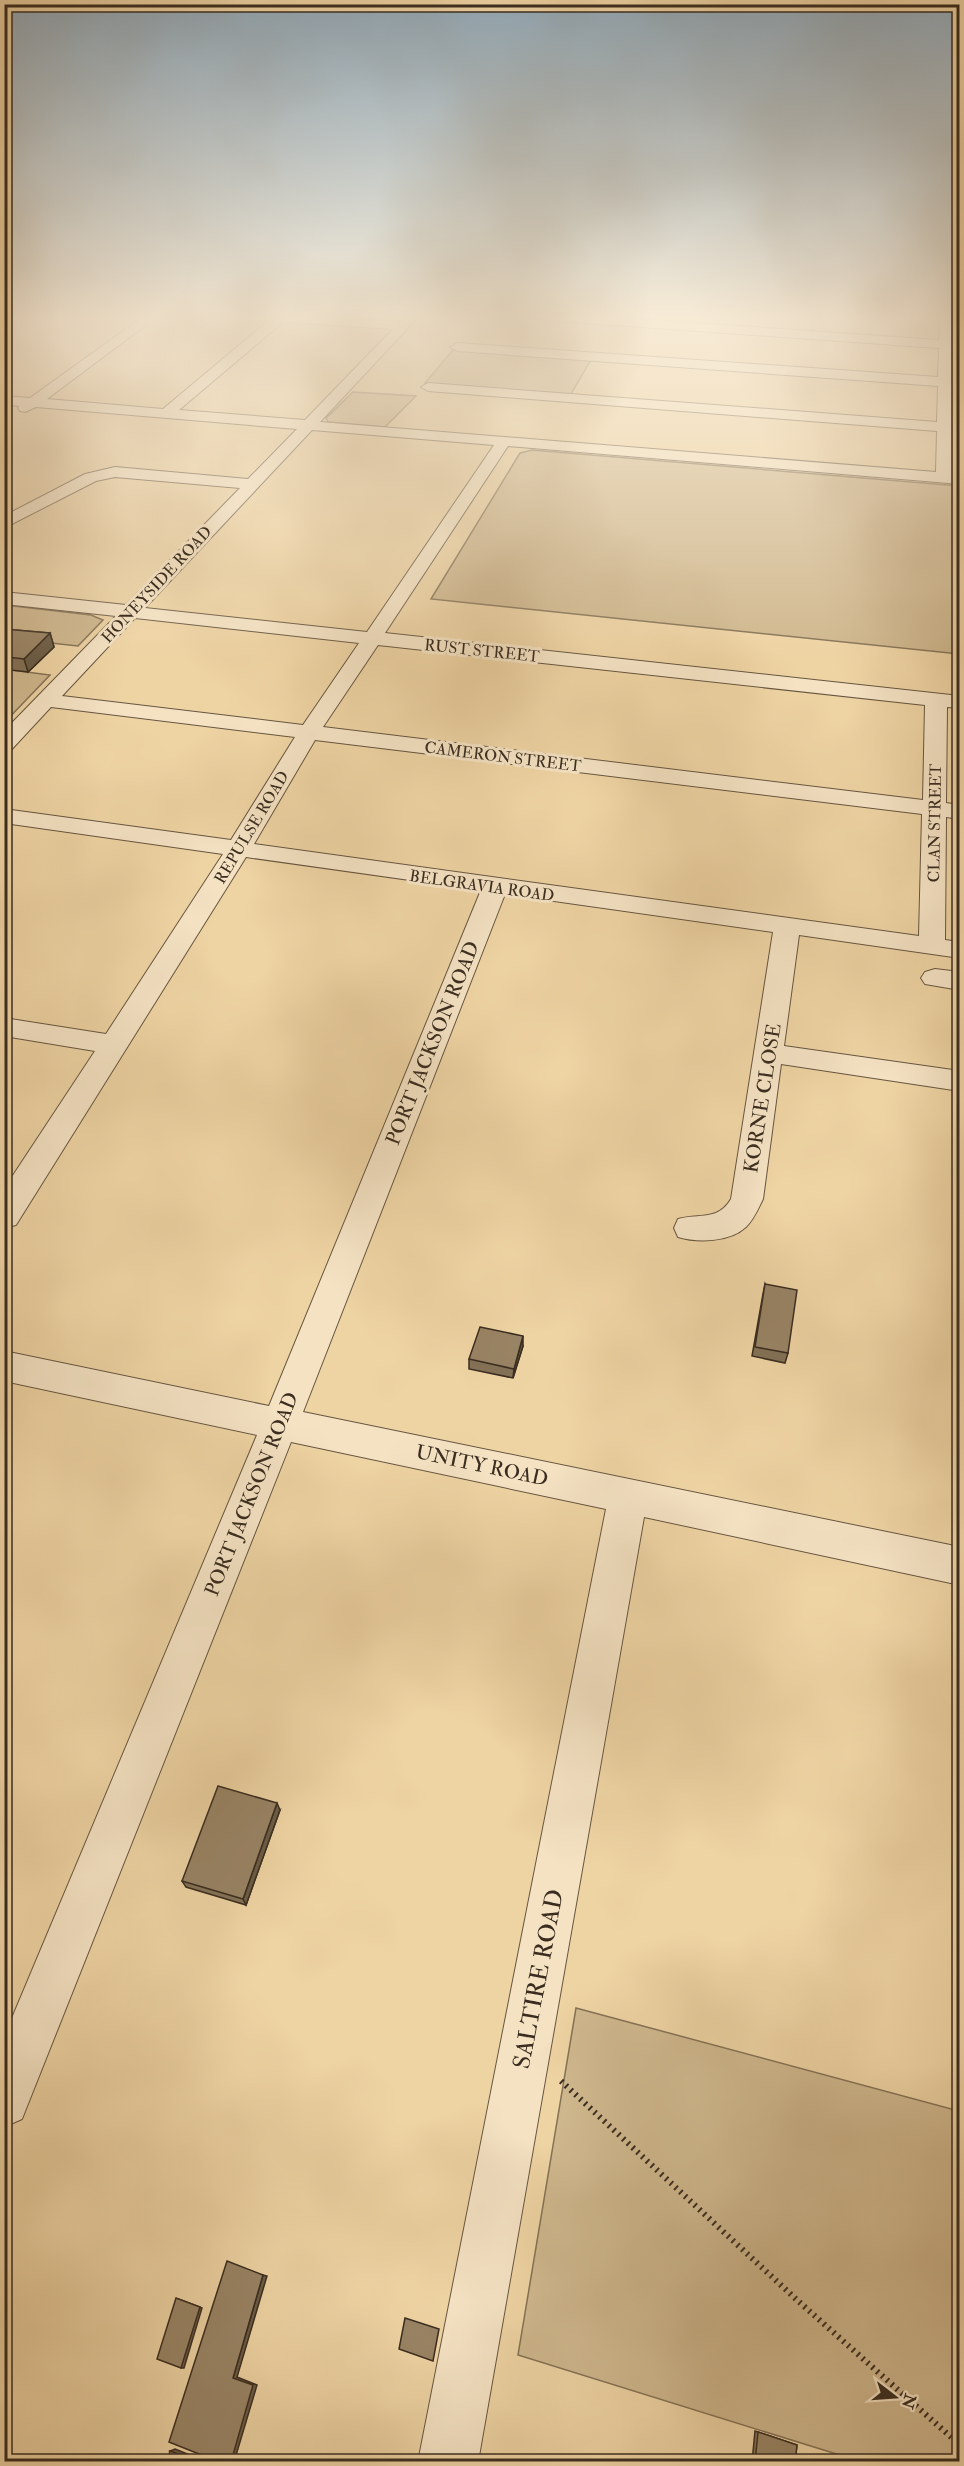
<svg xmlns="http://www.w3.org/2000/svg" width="964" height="2466" viewBox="0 0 964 2466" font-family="'IM FELL Double Pica',serif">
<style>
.green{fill:#cfb78d;stroke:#847256;stroke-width:1.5}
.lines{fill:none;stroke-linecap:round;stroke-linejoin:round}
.minor-casing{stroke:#675641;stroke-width:2}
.path{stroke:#3a2d20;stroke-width:6;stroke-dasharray:2 4.5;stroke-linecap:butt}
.minor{fill:#f4e2c3;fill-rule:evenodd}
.wall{fill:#837156;stroke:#3a2d20;stroke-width:1.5}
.shaded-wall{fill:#6a5c46;stroke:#3a2d20;stroke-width:1.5}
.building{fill:#988364;stroke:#3a2d20;stroke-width:1.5}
.labels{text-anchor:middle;stroke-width:6;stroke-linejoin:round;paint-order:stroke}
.far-street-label{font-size:16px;fill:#3a2d20;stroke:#f4e2c3}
.street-label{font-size:20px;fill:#3a2d20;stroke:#f4e2c3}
.near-street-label{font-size:24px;fill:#3a2d20;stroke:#f4e2c3}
</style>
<rect width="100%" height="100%" fill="#eed3a3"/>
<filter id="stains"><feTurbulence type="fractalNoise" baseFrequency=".00333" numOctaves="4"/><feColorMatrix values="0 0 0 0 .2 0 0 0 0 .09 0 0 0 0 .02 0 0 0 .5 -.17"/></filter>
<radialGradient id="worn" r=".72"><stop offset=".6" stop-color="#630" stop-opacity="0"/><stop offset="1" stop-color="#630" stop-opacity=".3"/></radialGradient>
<g class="green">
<polygon points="453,350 591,360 571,394 425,383"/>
<polygon points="353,392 416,396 385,427 328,422 326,418"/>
<polygon points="532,450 959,486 959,654 431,599 520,453"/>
<polygon points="5,605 91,615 103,620 78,646 5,638"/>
<polygon points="11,670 50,675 5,722 5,677"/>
<polygon points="576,2008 959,2111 959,2461 859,2461 518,2355"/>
</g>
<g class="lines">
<g class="minor-casing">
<g id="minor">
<polygon points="11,316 26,316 4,329 4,319"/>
<path d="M144,316H158L47,399L163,409L268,321L249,320L243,316H302L400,322L406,316H419L320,422L936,472L937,431L428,391L421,387L428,383L937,422L938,386L457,351L450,347L457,343L938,377L939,348L543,320L537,316H593L939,340L940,316H952V340L960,341V349L952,348V378L960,379V387H952V423H960V433L952,432V473L960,474V484L508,446L385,633L960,696V708L947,707L946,803L960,805V819L946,817L945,940L960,942V958L799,935L784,1046L960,1071V1091L781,1064L763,1199C758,1209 754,1219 746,1227C730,1242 698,1243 678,1237L674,1228L678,1219C700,1213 718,1221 731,1199L773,932L505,894L303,1412L960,1547V1585L644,1517L478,2462H418L606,1509L291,1442L22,2119L4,2127V2037L257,1435L4,1381V1351L269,1406L481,890L246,857L16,1225L4,1228V1189L95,1051L4,1036V1018L106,1034L223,854L4,823V809L231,840L295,737L51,707L12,749L4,751V731L116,616L4,604V592L126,605L240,488L115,477L96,481L4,528V516L85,474L115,467L248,479L297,429L36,407L25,412L20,411L18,408L19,406L4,404V396L30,398ZM283,322L393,329L305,420L179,410ZM312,430L494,445L367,632L145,608ZM135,618L359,643L303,725L62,696ZM378,645L925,705L923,800L323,727ZM315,740L922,814L919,936L254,844Z"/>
<polygon points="935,969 960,972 960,990 925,984 921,978 925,972"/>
</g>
</g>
<polyline class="path" points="561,2081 797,2300 960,2445"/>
<use href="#minor" class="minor"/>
</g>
<g class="wall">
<polygon points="4,629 50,633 54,647 28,672 11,670 4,677"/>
<polygon points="765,1284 788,1353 785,1363 752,1356 763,1294"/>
<polygon points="523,1346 513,1378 469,1369 469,1359"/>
<polygon points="280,1810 246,1905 186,1887 182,1881"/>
<polygon points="755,2431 797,2445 795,2462 752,2462"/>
</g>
<g class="shaded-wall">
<polygon points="50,633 54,647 28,672 24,659"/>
<polygon points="7,657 11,670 4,677 4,659"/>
<polygon points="523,1336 523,1346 513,1378 514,1369"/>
<polygon points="277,1803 280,1810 246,1905 243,1899"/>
<polygon points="263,2275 267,2276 237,2377 257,2385 234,2462 231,2462 233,2378"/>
<polygon points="178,2299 202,2308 184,2368 181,2368"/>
<polygon points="175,2449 207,2462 198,2462 170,2451"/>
</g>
<g class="building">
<polygon points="4,629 50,633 24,659 7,657 4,659"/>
<polygon points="765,1284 797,1290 788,1353 755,1347"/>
<polygon points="480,1327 523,1336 514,1369 469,1359"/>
<polygon points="218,1786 277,1803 243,1899 182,1881"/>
<polygon points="227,2261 263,2275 233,2378 253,2385 231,2462 219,2462 169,2442"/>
<polygon points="176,2298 200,2307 181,2368 157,2359"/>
<polygon points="405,2318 439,2329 433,2361 399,2349"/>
<polygon points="758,2432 797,2445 795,2462 755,2462"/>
<polygon points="170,2451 198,2462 167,2462"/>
</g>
<linearGradient id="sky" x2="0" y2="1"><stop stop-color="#92aaba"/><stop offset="0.48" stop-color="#f7ebd6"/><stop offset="1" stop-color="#f7ebd6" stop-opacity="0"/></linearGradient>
<rect width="964" height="661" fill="url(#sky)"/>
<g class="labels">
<g class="far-street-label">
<text transform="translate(156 584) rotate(-47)" y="6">HONEYSIDE ROAD</text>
<text transform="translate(482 650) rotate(6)" y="6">RUST STREET</text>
<text transform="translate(503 756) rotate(7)" y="6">CAMERON STREET</text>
<text transform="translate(934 823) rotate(-89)" y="6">CLAN STREET</text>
<text transform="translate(251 827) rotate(-59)" y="6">REPULSE ROAD</text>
<text transform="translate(482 885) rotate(8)" y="6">BELGRAVIA ROAD</text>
</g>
<g class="street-label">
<text transform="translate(432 1043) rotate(-68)" y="7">PORT JACKSON ROAD</text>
<text transform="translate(762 1098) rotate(-81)" y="7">KORNE CLOSE</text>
<text transform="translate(482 1465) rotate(12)" y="7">UNITY ROAD</text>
<text transform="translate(251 1494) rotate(-68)" y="7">PORT JACKSON ROAD</text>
</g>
<g class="near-street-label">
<text transform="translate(538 1979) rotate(-79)" y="8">SALTIRE ROAD</text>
</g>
</g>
<rect width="964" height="2466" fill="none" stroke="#eed3a3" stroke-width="24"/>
<rect x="6" y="6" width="952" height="2454" fill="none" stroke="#3a2d20" stroke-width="3"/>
<rect x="12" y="12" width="940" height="2442" fill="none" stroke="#3a2d20" stroke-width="1.5"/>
<g transform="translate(895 2397) rotate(107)" stroke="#f4e2c3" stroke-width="4.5" paint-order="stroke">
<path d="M0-4.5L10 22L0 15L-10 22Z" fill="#3a2d20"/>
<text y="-9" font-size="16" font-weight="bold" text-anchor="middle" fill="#3a2d20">N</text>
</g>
<rect width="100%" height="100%" filter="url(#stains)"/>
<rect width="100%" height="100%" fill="url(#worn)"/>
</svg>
